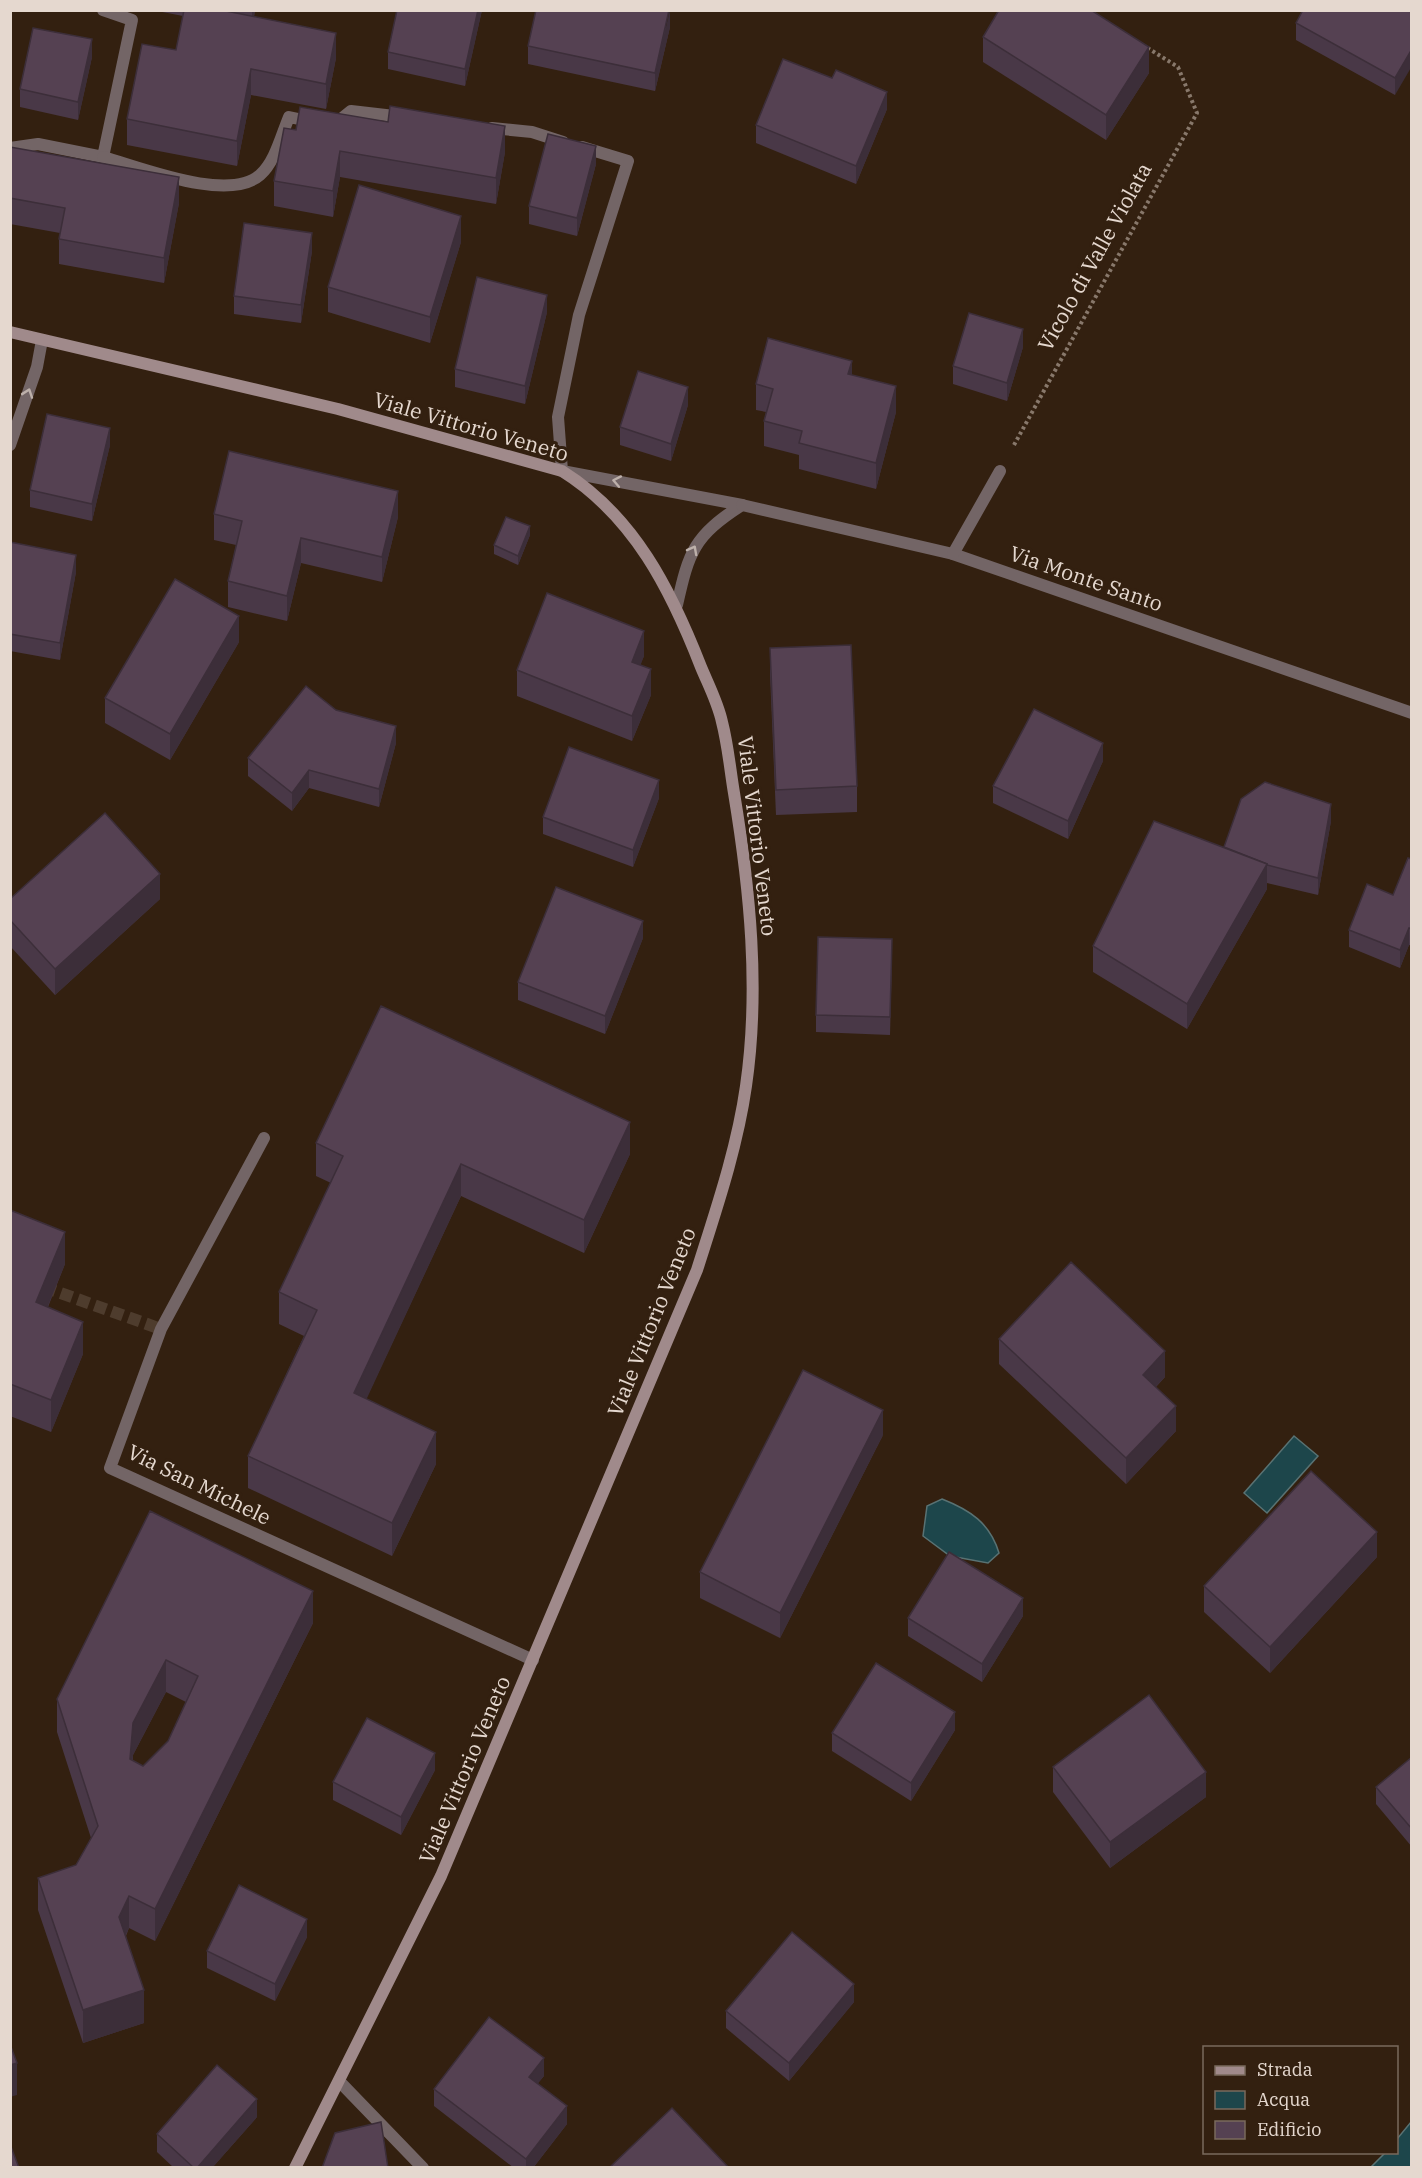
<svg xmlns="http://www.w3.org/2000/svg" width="1422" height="2178" viewBox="0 0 1422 2178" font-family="'IBM Plex Serif',serif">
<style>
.water{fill:#1d464b;stroke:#597273;stroke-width:1.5}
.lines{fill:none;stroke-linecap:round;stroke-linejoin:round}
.minor-tunnel{stroke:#4e3c2d;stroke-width:12;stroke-dasharray:12 6;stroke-linecap:butt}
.path{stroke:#88786b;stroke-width:4;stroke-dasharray:3 3;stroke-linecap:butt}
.service{stroke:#736566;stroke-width:12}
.minor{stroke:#736566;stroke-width:12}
.secondary{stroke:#a08a8b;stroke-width:12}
.wall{fill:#493847;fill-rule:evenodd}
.shaded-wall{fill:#3c2e39}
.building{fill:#554152;stroke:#3c2e39;stroke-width:1.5;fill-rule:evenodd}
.oneway{stroke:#bdb0aa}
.labels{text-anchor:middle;stroke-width:6;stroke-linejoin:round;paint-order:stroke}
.street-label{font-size:21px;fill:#e5d8cf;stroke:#332010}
</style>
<rect width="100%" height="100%" fill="#332010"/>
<g class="water">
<polygon points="1294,1436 1318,1456 1267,1513 1244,1493"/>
<path d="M942,1499C970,1510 990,1523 999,1553L988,1563L950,1556L923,1536L927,1506Z"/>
<polygon points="1411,2122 1411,2167 1371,2167 1385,2153 1396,2152 1397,2139"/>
</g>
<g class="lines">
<polyline class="minor-tunnel" points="10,1275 161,1329"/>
<polyline class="path" points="1014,445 1197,113 1178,67 1146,47"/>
<g class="service">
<polyline points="335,124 351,111 403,117"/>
<polyline points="492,128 532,132 563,142"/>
<path d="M582,147L628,161L579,315L558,417L562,471L742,505C694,536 689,551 677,605"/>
<polyline points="10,148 38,144 103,157 132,20 103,10"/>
<path d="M103,157C140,167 228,203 260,175C275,162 281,136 289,117L313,122"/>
<polyline points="742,505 953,554 1412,713"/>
<polyline points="953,554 1000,471"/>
<polyline points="339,2081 423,2168"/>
</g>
<g class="minor">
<polyline points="10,445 37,367 42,340"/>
<polyline points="264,1138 161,1329 110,1468 533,1660"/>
</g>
<path class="secondary" d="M10,332L338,409L562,471C634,516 671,590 701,667C708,684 718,703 722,722C728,745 730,769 734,793C750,890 760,989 746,1086C737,1149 716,1210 697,1270L441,1876L295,2168"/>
</g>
<g class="wall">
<polygon points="152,10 255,10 254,17 336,58 326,109 251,95 237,166 127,145 127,119 176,50 183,16"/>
<polygon points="397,10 482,10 465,86 388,69 388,52"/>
<polygon points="1409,11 1395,95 1296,40 1296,23"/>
<polygon points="670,27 655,91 528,64 528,46"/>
<polygon points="983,37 1149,73 1106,140 983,62"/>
<polygon points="92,57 78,120 20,107 20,89"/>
<polygon points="832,78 887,109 856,184 756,143 756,125"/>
<polygon points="296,130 505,152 496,204 340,177 333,217 274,206 274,181"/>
<polygon points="10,147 179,203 164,283 59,264 59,239 60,233 10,224"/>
<polygon points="596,164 577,236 529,224 529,206"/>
<polygon points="461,242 430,343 328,312 328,287"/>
<polygon points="312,251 301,323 234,314 234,296"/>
<polygon points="547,312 525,404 455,387 455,369"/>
<polygon points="1023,347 1007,401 953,384 953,366"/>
<polygon points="852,375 896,412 876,489 799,469 799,455 764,446 764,421 766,412 756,410 756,384"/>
<polygon points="688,405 671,461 620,445 620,427"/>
<polygon points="110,445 92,521 30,507 30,490"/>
<polygon points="214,514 398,517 382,582 301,563 287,621 228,607 228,581 236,545 214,540"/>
<polygon points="530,535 518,565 494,554 494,545"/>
<polygon points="10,542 76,572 60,660 10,651"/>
<polygon points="239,642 170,760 105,723 105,698"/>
<polygon points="770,648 857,786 857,812 776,815 770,674"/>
<polygon points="644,656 640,665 651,695 632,741 517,696 517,670"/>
<polygon points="336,710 396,743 379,807 309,788 292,811 248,776 248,758"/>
<polygon points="1103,761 1068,839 993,803 993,786"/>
<polygon points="659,798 633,867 543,834 543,817"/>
<polygon points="1331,821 1318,895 1267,883 1267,889 1187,1029 1093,972 1093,946 1224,847"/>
<polygon points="1412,859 1412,946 1409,945 1400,968 1349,947 1349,930 1393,895"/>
<polygon points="10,899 160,899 55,995 10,946"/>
<polygon points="643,938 605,1034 518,1000 518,982"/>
<polygon points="892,956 890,1035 816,1032 816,1015"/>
<polygon points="316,1143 630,1154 584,1253 461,1196 366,1399 436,1464 392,1556 248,1488 248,1456 304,1336 279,1324 279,1292 331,1183 316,1176"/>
<polygon points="10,1210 65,1264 48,1307 83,1354 51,1432 10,1416"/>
<polygon points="999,1339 1165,1377 1156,1387 1176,1431 1126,1484 999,1364"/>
<polygon points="883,1435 780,1638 700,1598 700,1572"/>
<path d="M150,1511L313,1623L155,1941L129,1928L126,1936L144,2023L83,2043L38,1910V1878L76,1865L91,1838L57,1732V1699ZM166,1692L186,1702L168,1741L143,1766L133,1761V1755Z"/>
<polygon points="1377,1557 1270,1673 1204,1612 1204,1586"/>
<polygon points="1023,1616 982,1682 908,1636 908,1618"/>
<polygon points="955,1730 911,1801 832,1751 832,1733"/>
<polygon points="1412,1757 1412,1847 1376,1804 1376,1787"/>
<polygon points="1053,1767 1206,1797 1110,1868 1053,1792"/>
<polygon points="435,1770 401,1835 333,1800 333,1782"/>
<polygon points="307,1937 275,2001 207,1968 207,1951"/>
<polygon points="854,2002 789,2081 726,2028 726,2011"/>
<polygon points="544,2076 538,2083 567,2124 533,2168 514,2168 434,2106 434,2089"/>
<polygon points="257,2117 212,2168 174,2168 157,2152 157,2134"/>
</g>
<g class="shaded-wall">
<polygon points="252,10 255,10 252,29"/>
<polygon points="478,10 482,10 465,86 465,69"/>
<polygon points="670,10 670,27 655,91 655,73"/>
<polygon points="336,33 336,58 326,109 326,84"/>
<polygon points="92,39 92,57 78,120 78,102"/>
<polygon points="1149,47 1149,73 1106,140 1106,115"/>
<polygon points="1412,49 1412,66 1395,95 1395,78"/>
<polygon points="251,69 251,95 237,166 237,141"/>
<polygon points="887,92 887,109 856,184 856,166"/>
<polygon points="505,126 505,152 496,204 496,178"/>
<polygon points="596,146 596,164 577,236 577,218"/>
<polygon points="340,151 340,177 333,217 333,191"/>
<polygon points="179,177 179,203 164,283 164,258"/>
<polygon points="461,216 461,242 430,343 430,317"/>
<polygon points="312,233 312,251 301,323 301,305"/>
<polygon points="547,295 547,312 525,404 525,386"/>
<polygon points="1023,329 1023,347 1007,401 1007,383"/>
<polygon points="852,361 852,386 848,374"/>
<polygon points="896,386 896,412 876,489 876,463"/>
<polygon points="688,387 688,405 671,461 671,444"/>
<polygon points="110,428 110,445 92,521 92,504"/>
<polygon points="398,491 398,517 382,582 382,557"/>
<polygon points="530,526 530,535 518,565 518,556"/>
<polygon points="301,538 301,563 287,621 287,596"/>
<polygon points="76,555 76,572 60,660 60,643"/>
<polygon points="239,616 239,642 170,760 170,734"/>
<polygon points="644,631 644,656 632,687 632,662"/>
<polygon points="651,669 651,695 632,741 632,716"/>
<polygon points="396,726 396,743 379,807 379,789"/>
<polygon points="1103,743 1103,761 1068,839 1068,821"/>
<polygon points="309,770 309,788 292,811 292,793"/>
<polygon points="659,780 659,798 633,867 633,850"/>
<polygon points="1331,804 1331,821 1318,895 1318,878"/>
<polygon points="1267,864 1267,889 1187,1029 1187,1004"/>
<polygon points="160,874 160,899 55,995 55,969"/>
<polygon points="643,921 643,938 605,1034 605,1016"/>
<polygon points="1409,928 1409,945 1400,968 1400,950"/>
<polygon points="630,1122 630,1154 584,1253 584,1220"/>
<polygon points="461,1164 461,1196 354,1426 354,1393"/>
<polygon points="65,1232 65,1264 36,1335 36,1302"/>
<polygon points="83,1322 83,1354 51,1432 51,1400"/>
<polygon points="1165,1351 1165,1377 1143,1400 1143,1375"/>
<polygon points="1176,1406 1176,1431 1126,1484 1126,1458"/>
<polygon points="883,1410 883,1435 780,1638 780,1613"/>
<polygon points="436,1432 436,1464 392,1556 392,1523"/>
<polygon points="1377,1532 1377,1557 1270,1673 1270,1647"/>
<polygon points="313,1591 313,1623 155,1941 155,1909"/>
<polygon points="1023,1598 1023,1616 982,1682 982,1664"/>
<polygon points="166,1660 166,1692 133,1755 130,1792 130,1759 133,1723"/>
<polygon points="955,1712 955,1730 911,1801 911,1783"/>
<polygon points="435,1753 435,1770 401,1835 401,1817"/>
<polygon points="1206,1772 1206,1797 1110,1868 1110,1842"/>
<polygon points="129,1896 129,1928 119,1949 119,1917"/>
<polygon points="307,1919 307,1937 275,2001 275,1984"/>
<polygon points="854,1984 854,2002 789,2081 789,2063"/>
<polygon points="144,1990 144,2023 83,2043 83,2010"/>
<polygon points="544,2058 544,2076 529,2094 529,2077"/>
<polygon points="17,2063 17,2095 10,2097 10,2065"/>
<polygon points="257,2099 257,2117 212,2168 197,2168"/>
<polygon points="567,2106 567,2124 533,2168 526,2168 526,2159"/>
</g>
<g class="building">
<polygon points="184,10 221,10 336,33 326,84 251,69 237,141 127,119 142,44 176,50"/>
<polygon points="397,10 478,10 465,69 388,52"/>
<polygon points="536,10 669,10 655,73 528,46"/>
<polygon points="999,10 1091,10 1149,47 1106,115 983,37"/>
<polygon points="1303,10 1408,10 1412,13 1412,49 1395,78 1296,23"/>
<polygon points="33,28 92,39 78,102 20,89"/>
<polygon points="783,59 832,78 836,70 887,92 856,166 756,125"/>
<polygon points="390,106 505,126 496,178 340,151 333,191 274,181 284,128 296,130 300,107 388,122"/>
<polygon points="548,134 596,146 577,218 529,206"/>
<polygon points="10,147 179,177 164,258 59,239 65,208 10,198"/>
<polygon points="359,185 461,216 430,317 328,287"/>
<polygon points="244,223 312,233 301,305 234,296"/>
<polygon points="477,277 547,295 525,386 455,369"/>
<polygon points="969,313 1023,329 1007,383 953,366"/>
<polygon points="768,338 852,361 848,374 896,386 876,463 799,443 802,431 764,421 773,389 756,384"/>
<polygon points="638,371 688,387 671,444 620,427"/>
<polygon points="47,414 110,428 92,504 30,490"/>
<polygon points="229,451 398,491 382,557 301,538 287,596 228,581 242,521 214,514"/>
<polygon points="506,517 530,526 518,556 494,545"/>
<polygon points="10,542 76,555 60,643 10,634"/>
<polygon points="175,579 239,616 170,734 105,698"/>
<polygon points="547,593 644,631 632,662 651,669 632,716 517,670"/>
<polygon points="851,645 857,786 776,790 770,648"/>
<polygon points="306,686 336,710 396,726 379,789 309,770 292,793 248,758"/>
<polygon points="1034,709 1103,743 1068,821 993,786"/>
<polygon points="569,747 659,780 633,850 543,817"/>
<polygon points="1265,782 1331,804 1318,878 1267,865 1267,864 1224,847 1241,799"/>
<polygon points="105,813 160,874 55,969 10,920 10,899"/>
<polygon points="1154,821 1267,864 1187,1004 1093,946"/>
<polygon points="1408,858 1412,859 1412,929 1409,928 1400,950 1349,930 1367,884 1393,895"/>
<polygon points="556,887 643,921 605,1016 518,982"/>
<polygon points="818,937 892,939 890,1017 816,1015"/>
<polygon points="381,1006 630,1122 584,1220 461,1164 354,1393 436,1432 392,1523 248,1456 317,1310 279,1292 343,1156 316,1143"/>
<polygon points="10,1210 65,1232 36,1302 83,1322 51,1400 10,1384"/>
<polygon points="1071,1262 1165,1351 1143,1375 1176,1406 1126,1458 999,1339"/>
<polygon points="803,1370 883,1410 780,1613 700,1572"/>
<polygon points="1311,1471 1377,1532 1270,1647 1204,1586"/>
<path d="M150,1511L313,1591L155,1909L129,1896L119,1917L144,1990L83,2010L38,1878L76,1865L98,1826L57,1699ZM166,1660L198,1676L168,1741L143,1766L130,1759L133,1723Z"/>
<polygon points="949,1552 1023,1598 982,1664 908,1618"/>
<polygon points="876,1663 955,1712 911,1783 832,1733"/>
<polygon points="1149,1695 1206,1772 1110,1842 1053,1767"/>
<polygon points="367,1718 435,1753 401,1817 333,1782"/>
<polygon points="1412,1757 1412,1829 1376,1787"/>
<polygon points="239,1885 307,1919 275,1984 207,1951"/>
<polygon points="792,1932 854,1984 789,2063 726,2011"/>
<polygon points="489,2017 544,2058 529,2077 567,2106 526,2159 434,2089"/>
<polygon points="10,2044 17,2063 10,2065"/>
<polygon points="217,2065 257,2099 197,2168 194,2168 157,2134"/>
<polygon points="672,2108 729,2168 609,2168"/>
<polygon points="381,2122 388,2168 322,2168 335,2133"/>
<polygon points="10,2144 19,2168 10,2168"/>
</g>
<defs><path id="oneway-chevron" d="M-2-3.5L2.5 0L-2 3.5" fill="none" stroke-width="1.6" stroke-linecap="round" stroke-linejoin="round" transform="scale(1.5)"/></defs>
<g class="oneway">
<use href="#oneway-chevron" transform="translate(28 393) rotate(-71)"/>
<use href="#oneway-chevron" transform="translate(617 481) rotate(-169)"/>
<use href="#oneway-chevron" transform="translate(693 550) rotate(-62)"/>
</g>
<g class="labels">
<g class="street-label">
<text transform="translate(1095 257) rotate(-61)" y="7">Vicolo di Valle Violata</text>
<text transform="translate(471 427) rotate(16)" y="7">Viale Vittorio Veneto</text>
<text transform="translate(1086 579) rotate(19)" y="7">Via Monte Santo</text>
<text transform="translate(757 836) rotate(83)" y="7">Viale Vittorio Veneto</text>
<text transform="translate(652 1322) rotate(-68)" y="7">Viale Vittorio Veneto</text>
<text transform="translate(199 1485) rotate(26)" y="7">Via San Michele</text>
<text transform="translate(465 1770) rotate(-67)" y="7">Viale Vittorio Veneto</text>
</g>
</g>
<rect width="1422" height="2178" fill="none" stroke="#e5d8cf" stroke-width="24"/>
<rect x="1203" y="2046" width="195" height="108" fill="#332010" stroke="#7a6a5c" stroke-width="1.5"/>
<rect x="1215" y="2066" width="30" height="9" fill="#a08a8b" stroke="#7a6a5c" stroke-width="1.5"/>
<text x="1257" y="2076" font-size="18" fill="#e5d8cf">Strada</text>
<rect x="1215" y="2091" width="30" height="18" fill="#1d464b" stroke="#7a6a5c" stroke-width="1.5"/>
<text x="1257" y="2106" font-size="18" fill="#e5d8cf">Acqua</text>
<rect x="1215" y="2121" width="30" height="18" fill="#554152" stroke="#7a6a5c" stroke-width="1.5"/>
<text x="1257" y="2136" font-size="18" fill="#e5d8cf">Edificio</text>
</svg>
